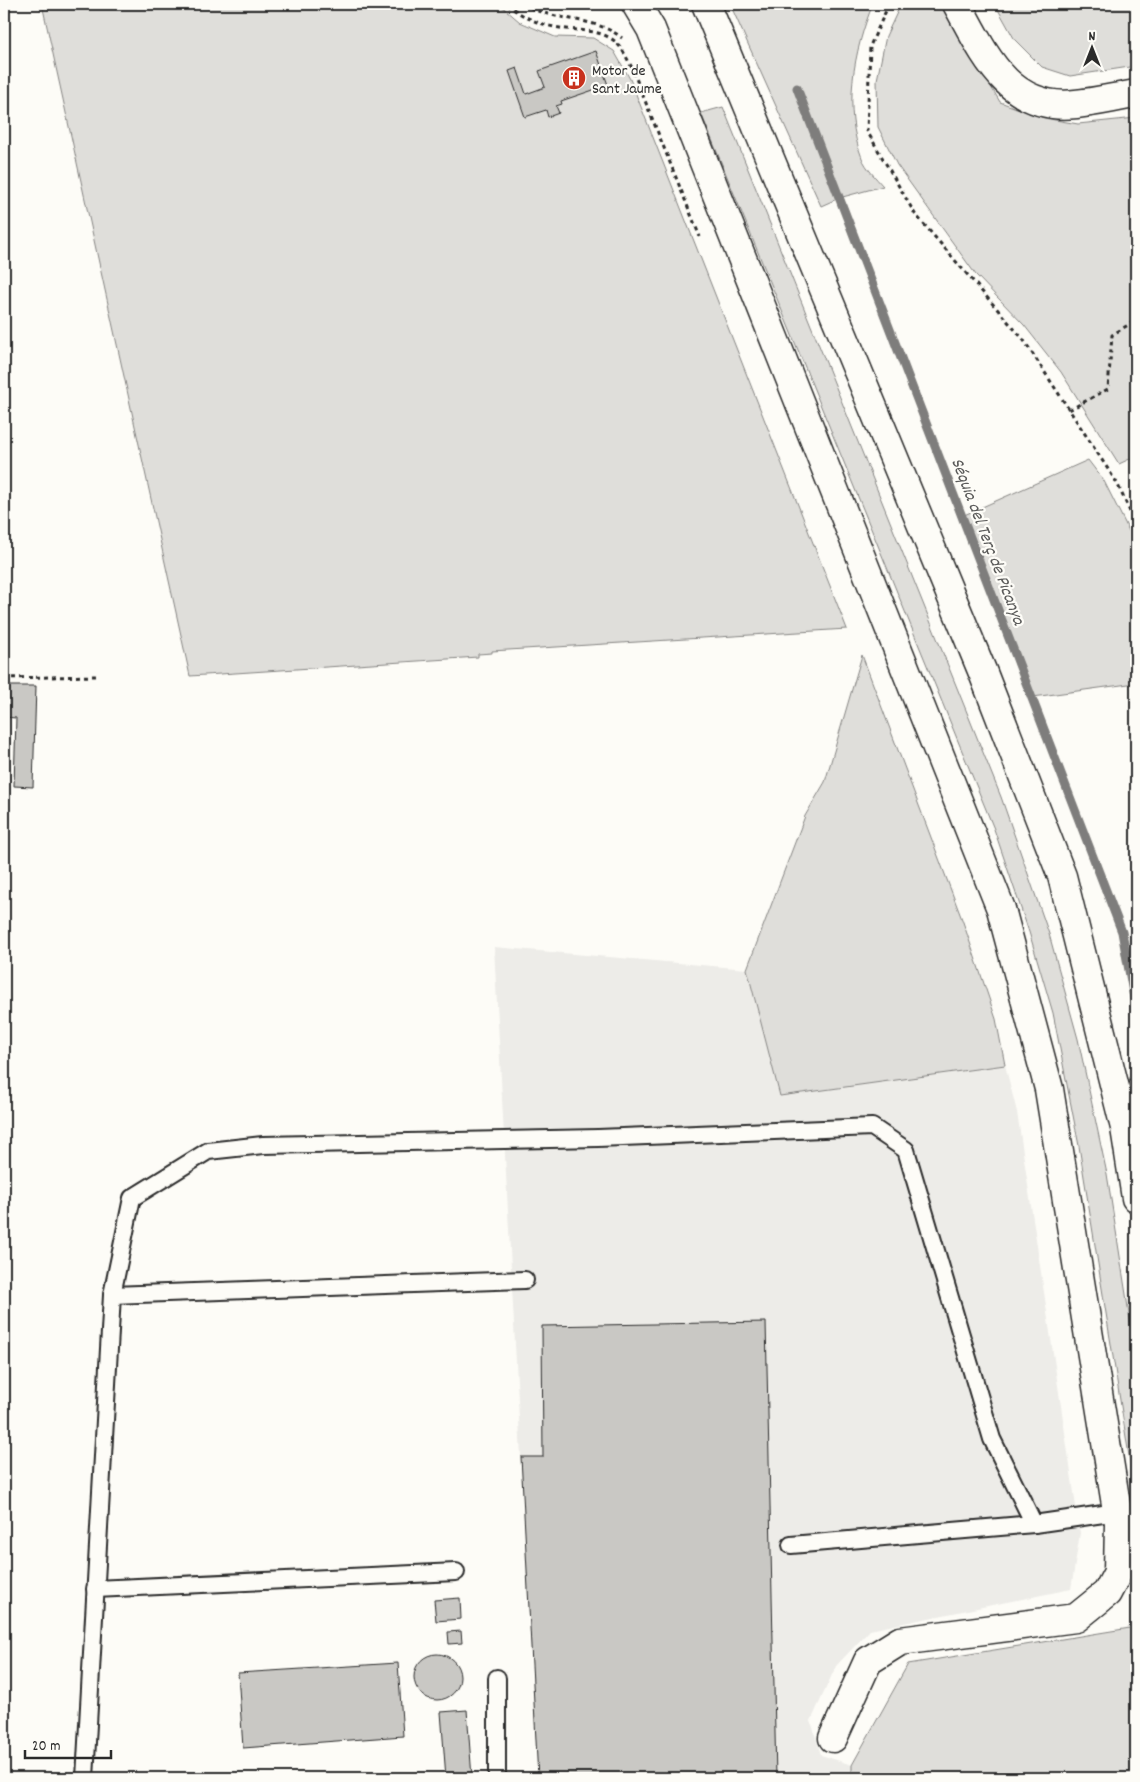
<svg xmlns="http://www.w3.org/2000/svg" width="1140" height="1782" viewBox="0 0 1140 1782" font-family="Dekko,sans-serif">
<style>
.built{fill:#edece8}
.green{fill:#dfdeda;stroke:#858482}
.lines{fill:none;stroke-linecap:round;stroke-linejoin:round}
.stream{stroke:#7e7d7b;stroke-width:9}
.building{fill:#c9c8c4;stroke:#2b2b2b}
.lane-casing{stroke:#2b2b2b;stroke-width:20}
.street-casing{stroke:#2b2b2b;stroke-width:31}
.secondary-casing{stroke:#2b2b2b;stroke-width:31}
.path{stroke:#2b2b2b;stroke-width:3;stroke-dasharray:4 4;stroke-linecap:butt}
.lane{stroke:#fdfcf7;stroke-width:16}
.street{stroke:#fdfcf7;stroke-width:28}
.secondary{stroke:#fdfcf7;stroke-width:28}
.labels{text-anchor:middle;stroke-width:4.5;stroke-linejoin:round;paint-order:stroke}
.poi-label{font-size:16px;fill:#2b2b2b;stroke:#fdfcf7;text-anchor:start}
.water-label{font-size:18px;font-style:italic;fill:#5b5b5a;stroke:#fdfcf7}
</style>
<rect width="100%" height="100%" fill="#fdfcf7"/>
<filter id="ink" filterUnits="userSpaceOnUse"><feTurbulence type="fractalNoise" baseFrequency=".02" numOctaves="2"/><feDisplacementMap in="SourceGraphic" scale="10" xChannelSelector="R" yChannelSelector="G"/><feConvolveMatrix kernelMatrix="1 2 1 2 8 2 1 2 1" color-interpolation-filters="sRGB"/></filter>
<g filter="url(#ink)">
<polygon class="built" points="494,947 747,969 780,1096 1005,1065 1017,1112 1080,1533 1071,1589 870,1630 836,1666 811,1721 821,1755 852,1765 852,1778 538,1778"/>
<g class="green">
<polygon points="42,4 499,4 520,22 555,37 593,38 614,51 630,79 847,629 492,651 492,653 478,654 478,657 190,676"/>
<path d="M730,4H873C853,52 843,109 862,158C866,168 876,178 883,186L839,198L821,206Z"/>
<polygon points="901,4 942,4 1000,102 1044,118 1078,124 1136,118 1136,456 1119,464 1061,372 1024,325 976,275 897,165 878,127 877,80 886,36"/>
<polygon points="995,4 1136,4 1136,66 1070,76 1042,67 1015,40"/>
<polygon points="723,107 1001,797 1049,934 1078,1039 1107,1174 1136,1358 1136,1499 1079,1146 1053,1013 1029,932 994,829 701,113"/>
<polygon points="1088,460 1104,481 1136,545 1136,683 1033,697 962,516"/>
<polygon points="862,655 963,922 996,1019 1005,1065 780,1096 747,969 805,816 825,782"/>
<polygon points="1136,1627 1136,1778 852,1778 852,1765 908,1664"/>
</g>
<g class="lines">
<polyline class="stream" points="797,88 1122,932 1136,1009"/>
</g>
<g class="building">
<polygon points="596,51 608,85 561,101 562,104 556,106 559,113 548,117 546,110 525,117 509,71 517,68 526,94 545,87 539,71"/>
<polygon points="4,686 36,686 33,787 14,786 16,718 4,717"/>
<polygon points="766,1322 776,1778 538,1778 521,1457 543,1457 542,1326"/>
<polygon points="460,1598 461,1619 436,1621 434,1600"/>
<polygon points="461,1631 462,1643 449,1644 448,1632"/>
<circle cx="437" cy="1677" r="23"/>
<polygon points="398,1663 403,1736 243,1748 238,1673"/>
<polygon points="467,1710 472,1778 446,1778 441,1712"/>
</g>
<g class="lines">
<g class="lane-casing">
<g id="lane">
<polyline points="112,1295 525,1280"/>
<polyline points="791,1545 1034,1524 1117,1512"/>
<polyline points="95,1589 456,1572"/>
<polyline points="497,1678 497,1778"/>
<polyline points="85,1778 112,1295 132,1198 208,1151 263,1145 598,1138 872,1127 906,1150 992,1439 1034,1524"/>
</g>
</g>
<g class="street-casing">
<g id="street">
<polyline points="636,4 651,29 1001,909 1049,1089 1119,1523 1118,1572 1107,1593 1076,1618 900,1641 868,1661 833,1738"/>
<path d="M957,4C984,53 1008,112 1076,104C1096,102 1116,97 1136,94"/>
</g>
</g>
<g class="secondary-casing">
<polyline id="secondary" points="706,4 983,673 1062,876 1125,1128 1136,1198"/>
</g>
<g class="path">
<path d="M507,4C522,17 540,25 560,28C576,31 595,29 610,38C621,44 625,55 631,66L700,237"/>
<path d="M523,4C555,23 594,15 622,38"/>
<polyline points="889,4 870,46 867,131 915,214 1023,339 1117,483 1136,525"/>
<polyline points="1069,410 1108,389 1112,335 1136,320"/>
<polyline points="4,678 96,676"/>
</g>
<use href="#lane" class="lane"/>
<use href="#street" class="street"/>
<use href="#secondary" class="secondary"/>
</g>
</g>
<defs>
<g id="building-disc" transform="scale(1.25)"><circle r="9.5" fill="#c8321e" stroke="#fdfcf7"/><path d="M-4-6H4V6H1V3H-1V6H-4ZM-2.5-4.3h1.7v1.8h-1.7ZM.8-4.3h1.7v1.8H.8ZM-2.5-1h1.7V.8h-1.7ZM.8-1h1.7V.8H.8Z" fill="#fff"/></g>
</defs>
<g fill-rule="evenodd">
<use href="#building-disc" x="574" y="78"/>
</g>
<g class="labels">
<g class="poi-label">
<text x="592" y="75">Motor de<tspan x="592" dy="18">Sant Jaume</tspan></text>
</g>
<g class="water-label">
<text transform="translate(989 541) rotate(69)" y="6">Séquia del Terç de Picanya</text>
</g>
</g>
<rect width="1140" height="1782" fill="none" stroke="#fdfcf7" stroke-width="20"/>
<rect x="10" y="10" width="1120" height="1762" fill="none" stroke="#2b2b2b" stroke-width="2" filter="url(#ink)"/>
<g transform="translate(1092 48)" stroke="#fdfcf7" stroke-width="4" paint-order="stroke">
<path d="M0-4L9 19L0 12L-9 19Z" fill="#2b2b2b"/>
<text y="-8" font-size="14" font-weight="bold" text-anchor="middle" fill="#2b2b2b">N</text>
</g>
<path d="M25 1750v8h86v-8" fill="none" stroke="#2b2b2b" stroke-width="2.5"/>
<text x="32" y="1750" font-size="15" fill="#2b2b2b" stroke="#fdfcf7" stroke-width="4" paint-order="stroke">20 m</text>
</svg>
